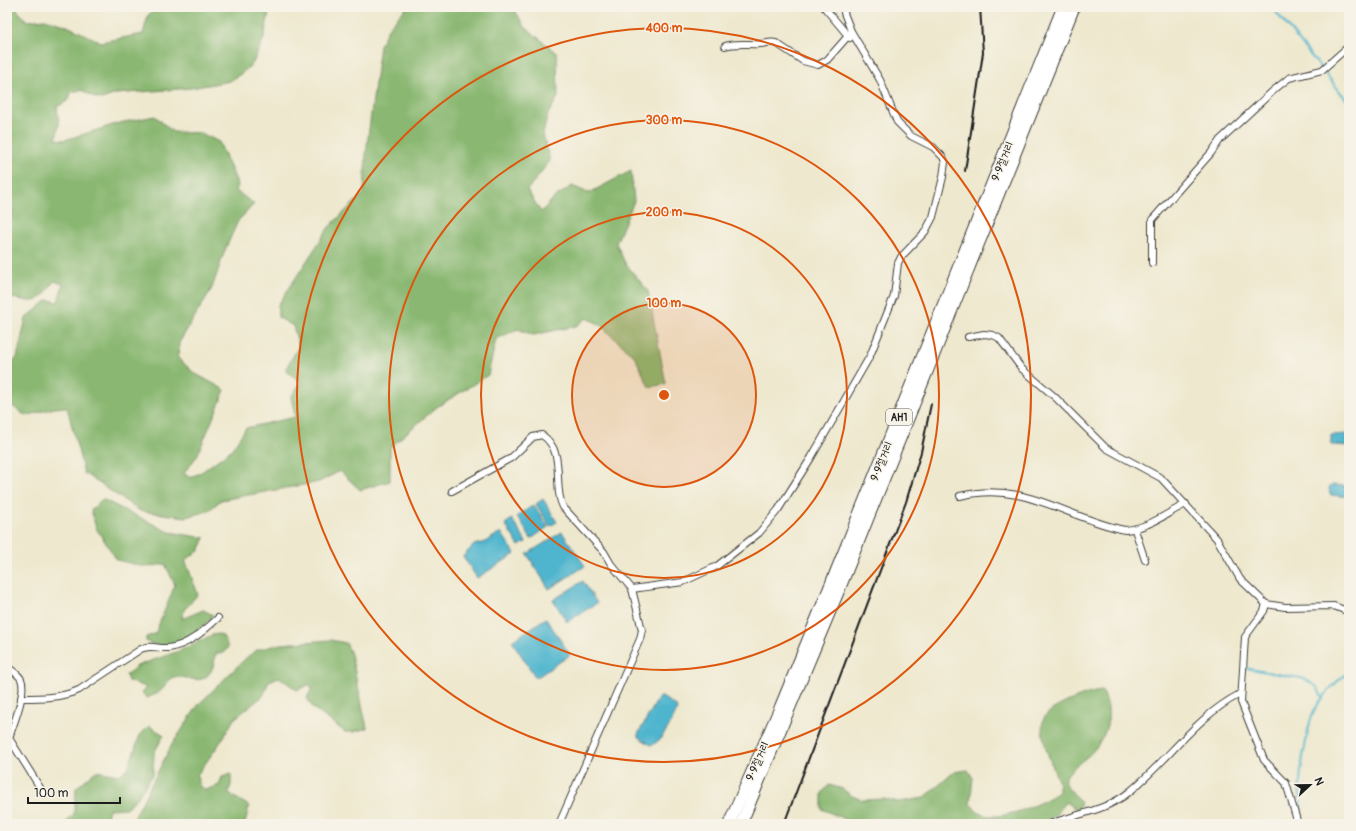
<svg xmlns="http://www.w3.org/2000/svg" width="1356" height="831" viewBox="0 0 1356 831" font-family="Pangolin,'Poor Story',sans-serif">
<style>
.forest{fill:#8ab872;stroke:#536a47}
.water{fill:#4fb5ce;stroke:#366875}
.lines{fill:none;stroke-linecap:round;stroke-linejoin:round}
.stream{stroke:#4fb5ce;stroke-width:2}
.street-casing{stroke:#3c3b37;stroke-width:8}
.highway-casing{stroke:#3c3b37;stroke-width:13}
.street{stroke:#fff;stroke-width:6}
.highway{stroke:#fff;stroke-width:11}
.rail{stroke:#1c1c1c;stroke-width:2}
.ring{fill:none;stroke:#de560d;stroke-width:2}
.labels{text-anchor:middle;stroke-width:3;stroke-linejoin:round;paint-order:stroke}
.shield{fill:#f7f3e8;stroke:#5e5c59;stroke-width:1}
.shield-label{font-size:10px;font-weight:bold;fill:#1c1c1c}
.street-label{font-size:11px;fill:#1c1c1c;stroke:#f7f3e8}
.centre{fill:#de560d;stroke:#f7f3e8;stroke-width:2}
.ring-label{font-size:12px;text-anchor:middle;font-weight:bold;fill:#de560d;stroke:#f7f3e8;stroke-width:3;stroke-linejoin:round;paint-order:stroke}
</style>
<rect width="100%" height="100%" fill="#f7f3e8"/>
<filter id="ink" filterUnits="userSpaceOnUse"><feTurbulence type="fractalNoise" baseFrequency=".025" numOctaves="2"/><feDisplacementMap in="SourceGraphic" scale="8" xChannelSelector="R" yChannelSelector="G"/><feConvolveMatrix kernelMatrix="1 2 1 2 8 2 1 2 1" color-interpolation-filters="sRGB"/></filter>
<filter id="wash" filterUnits="userSpaceOnUse"><feTurbulence type="fractalNoise" baseFrequency=".012" numOctaves="4" result="noise"/><feDisplacementMap in="SourceGraphic" scale="16" xChannelSelector="R" yChannelSelector="G"/><feGaussianBlur stdDeviation="0.9" result="paint"/><feColorMatrix in="noise" values="0 0 0 0 0 0 0 0 0 0 0 0 0 0 0 0 0 1.4 0 .05"/><feComposite in="paint" operator="in"/></filter>
<g filter="url(#wash)">
<rect width="100%" height="100%" fill="#eee8ce"/>
<g class="forest">
<path d="M7,7H18L17,10L27,21L45,19L65,25L101,42L143,34L148,15L156,11L157,7H270L264,38L253,63L242,73L230,81L191,88L116,94L102,99L96,98L81,90L71,92L69,100L57,107L59,124L56,139L65,140L119,123L155,116L173,132L201,133L219,142L238,185L236,191L254,204L238,221L225,250L212,288L179,343L178,358L194,373L225,390L197,456L184,473L190,478L203,471L231,450L246,428L295,417L291,397L301,382L285,370L299,346L293,326L278,317V305L329,227L364,193L366,153L380,45L389,27L407,7H513L525,27L557,53L558,97L548,114L543,134L550,161L527,190L541,212L555,197L572,186L589,193L631,171L634,201L616,243L625,263L648,291L666,384L649,387L635,357L599,324L587,318L576,326L533,335L518,329L496,339L488,375L437,407L390,447V481L360,490L340,471L319,482L221,500L208,511L186,517L140,511L84,473L67,407L54,408L26,416L7,402V362L10,363L17,358L26,318L48,300L58,302L63,284L54,281C37,307 36,302 7,297Z"/>
<path d="M102,499L169,532L205,538L199,551L185,560L198,594L184,610L182,619L203,610L213,615C200,631 168,656 146,641V637L155,634L175,585L165,564L146,567L117,560L96,528L91,510Z"/>
<path d="M219,634L223,636L228,647L224,653H216C210,699 183,669 170,679C168,680 167,684 165,686C160,693 154,695 147,698L142,693L146,687L128,681L126,675L137,666L179,651L212,635Z"/>
<polygon points="330,640 346,643 351,654 367,728 354,732 345,732 313,708 307,698 312,688 308,685 297,690 279,677 269,681 263,696 234,719 222,740 197,775 199,786 206,790 219,785 222,777 231,774 231,785 228,793 249,806 245,824 131,824 171,746 199,704 247,657 257,650 281,644"/>
<path d="M1102,691C1114,710 1108,735 1093,751C1084,762 1068,767 1064,782L1081,803L1077,810L1065,802C1055,820 1049,820 1030,824H855L822,809V793L829,785L843,789L850,795L862,800L884,799L899,802L924,798L954,772L968,770L973,778L970,804C973,806 976,811 979,813C998,824 1043,803 1059,792V783C1053,768 1037,732 1044,718C1049,710 1059,706 1067,702C1079,697 1090,692 1102,691Z"/>
<polygon points="149,726 164,735 154,753 153,774 137,798 126,808 109,809 105,824 64,824 74,814 76,788 96,771 119,775 128,768 140,735"/>
</g>
<g class="water">
<polygon points="1349,434 1349,446 1331,445 1331,435"/>
<polygon points="1332,485 1349,486 1349,497 1330,495 1329,488"/>
<polygon points="543,499 557,522 550,526 536,504"/>
<polygon points="534,505 548,527 531,539 517,516"/>
<polygon points="512,519 526,542 519,546 505,524"/>
<polygon points="501,532 515,554 477,578 463,556 474,545 485,542"/>
<polygon points="562,532 585,566 549,589 527,554"/>
<polygon points="583,581 597,603 567,622 553,600"/>
<polygon points="546,618 570,655 536,678 512,641"/>
<path d="M659,697H662L676,706L677,709C675,717 660,745 651,745L638,737V734Z"/>
</g>
<g class="lines">
<g class="stream">
<polyline points="1272,7 1349,103"/>
<polyline points="1245,668 1305,679 1317,687 1323,699"/>
<path d="M1303,824C1297,795 1300,769 1306,741C1308,731 1309,721 1314,711C1322,696 1335,682 1349,672"/>
</g>
</g>
</g>
<g filter="url(#ink)">
<g class="lines">
<g class="street-casing">
<g id="street">
<polyline points="824,7 850,38"/>
<polyline points="1348,7 1349,8"/>
<path d="M725,46C737,42 748,45 760,44C766,44 770,41 776,43L803,61L818,65L827,60L848,36"/>
<polyline points="1152,263 1152,220 1211,153 1220,140 1274,90 1289,78 1322,70 1349,46"/>
<polyline points="968,337 984,334 993,335 999,338 1022,369 1055,397 1106,448 1161,478 1217,539 1240,579 1266,604 1285,607 1334,606 1349,612"/>
<path d="M452,491L511,458L533,437L542,435C567,452 552,486 563,507L604,552L611,564L632,589L642,630L640,639L559,824"/>
<path d="M960,496C1025,480 1067,519 1125,530C1149,528 1165,514 1186,504"/>
<polyline points="1135,530 1145,560"/>
<polyline points="632,589 683,582 717,566 759,533 778,510 811,458 870,356 894,296 898,263 901,257 925,232 933,217 943,177 945,162 943,157 933,147 911,136 897,122 880,80 851,31 844,13 845,7"/>
<polyline points="1266,604 1264,611 1245,637 1241,702 1264,760 1286,783 1298,824"/>
<path d="M7,667C12,670 18,674 21,679C27,692 13,725 9,738L7,739"/>
<path d="M21,698C40,698 61,698 79,690L141,649C150,644 158,649 168,648C188,646 205,630 218,618"/>
<polyline points="9,738 44,794"/>
<path d="M1050,824C1076,814 1105,811 1128,793C1167,762 1195,717 1240,694"/>
</g>
</g>
<g class="highway-casing">
<g id="highway">
<polyline points="729,824 780,708 833,579 1063,7"/>
<polyline points="741,824 841,585 1074,7"/>
</g>
</g>
<use href="#street" class="street"/>
<use href="#highway" class="highway"/>
<g class="rail">
<polyline points="965,171 983,53 980,7"/>
<polyline points="784,824 906,502 921,452 931,404"/>
</g>
</g>
</g>
<circle cx="664" cy="395" r="92" fill="#de560d" fill-opacity=".12"/>
<g class="ring">
<circle cx="664" cy="395" r="92"/>
<circle cx="664" cy="395" r="183"/>
<circle cx="664" cy="395" r="275"/>
<circle cx="664" cy="395" r="367"/>
</g>
<g class="labels">
<rect class="shield" x="886" y="409" width="26" height="16" rx="3"/>
<g class="shield-label">
<text x="899" y="421">AH1</text>
</g>
<g class="street-label">
<text transform="translate(1002 161) rotate(-68)" y="4">9·9절거리</text>
<text transform="translate(881 461) rotate(-68)" y="4">9·9절거리</text>
<text transform="translate(757 761) rotate(-66)" y="4">9·9절거리</text>
</g>
</g>
<circle cx="664" cy="395" r="6" class="centre"/>
<g class="ring-label">
<text x="664" y="32">400 m</text>
<text x="664" y="124">300 m</text>
<text x="664" y="216">200 m</text>
<text x="664" y="307">100 m</text>
</g>
<rect width="1356" height="831" fill="none" stroke="#f7f3e8" stroke-width="24"/>
<g transform="translate(1310 785) rotate(68)" stroke="#f7f3e8" stroke-width="3" paint-order="stroke">
<path d="M0-3L7 15L0 10L-7 15Z" fill="#1c1c1c"/>
<text y="-6" font-size="11" font-weight="bold" text-anchor="middle" fill="#1c1c1c">N</text>
</g>
<path d="M28 797v6h92v-6" fill="none" stroke="#1c1c1c" stroke-width="2"/>
<text x="34" y="797" font-size="12" fill="#1c1c1c" stroke="#f7f3e8" stroke-width="3" paint-order="stroke">100 m</text>
</svg>
